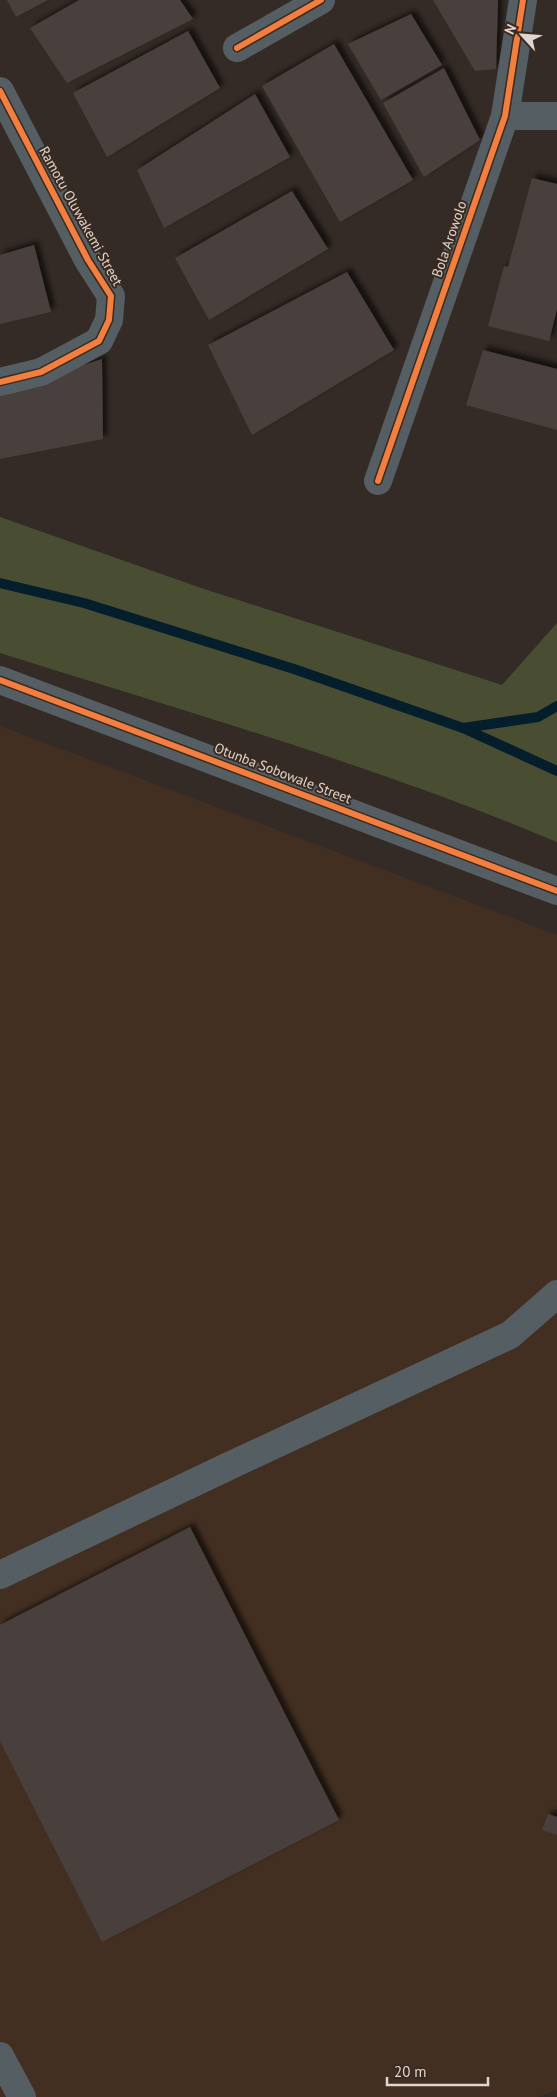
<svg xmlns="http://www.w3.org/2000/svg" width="557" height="2097" viewBox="0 0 557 2097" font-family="'PT Sans',sans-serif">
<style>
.built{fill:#432f22}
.green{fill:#494e32}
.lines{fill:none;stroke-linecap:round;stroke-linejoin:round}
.stream{stroke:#051e2b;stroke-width:10}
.building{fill:#48403c;filter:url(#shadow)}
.minor{stroke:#555e62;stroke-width:28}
.cycleway-casing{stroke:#3a2a20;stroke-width:9}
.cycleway{stroke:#f27e40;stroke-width:6}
.labels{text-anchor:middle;stroke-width:4;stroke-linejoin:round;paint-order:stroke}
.street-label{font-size:14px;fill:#e0d5cf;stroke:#3a2a20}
</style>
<defs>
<filter id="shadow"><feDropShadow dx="4.5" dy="-4.5" stdDeviation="2.5" flood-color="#0009"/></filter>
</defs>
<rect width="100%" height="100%" fill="#342b26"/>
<polygon class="built" points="0,726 557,935 557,2090 538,2097 0,2097"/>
<path class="green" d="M0,517L201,588L502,685L557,623V842C377,766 187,712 0,653Z"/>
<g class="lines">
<g class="stream">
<polyline points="0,583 84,603 294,669 463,728 557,771"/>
<polyline points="463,728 538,717 557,706"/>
</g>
</g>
<g class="building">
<polygon points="7,0 48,0 16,17"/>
<polygon points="79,0 180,0 193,19 67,83 30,28"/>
<polygon points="433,0 498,0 496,69 475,71"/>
<polygon points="411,14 442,65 381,100 348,44"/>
<polygon points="188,31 220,88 107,157 73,93"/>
<polygon points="334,44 413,180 340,222 262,86"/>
<polygon points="444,68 480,140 424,177 383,103"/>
<polygon points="255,94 290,157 164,228 137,170"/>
<polygon points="532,178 557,184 557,309 549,341 488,326 504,266 508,267"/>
<polygon points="292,191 328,249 209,320 175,258"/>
<polygon points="34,245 51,312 0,324 0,255"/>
<polygon points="347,272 394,350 252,435 208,345"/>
<polygon points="483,350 557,369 557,430 466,405"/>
<polygon points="102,359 103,439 0,459 0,392"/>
<polygon points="190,1527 339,1820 102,1942 0,1741 0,1625"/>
<polygon points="548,1814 557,1817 557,1835 542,1830"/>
</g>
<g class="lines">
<g class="minor">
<polyline points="237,48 321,0"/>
<polyline points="0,91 88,260 111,296 109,320 99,341 41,372 0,382"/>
<polyline points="505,116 557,116"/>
<polyline points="378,481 505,116 523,0"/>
<polyline points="0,680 557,891"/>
<polyline points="0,1575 229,1466 510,1335 557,1294"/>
<polyline points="0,2056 22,2097"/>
</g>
<g class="cycleway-casing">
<g id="cycleway">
<polyline points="237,48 321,0"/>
<polyline points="0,91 88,260 111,296 109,320 99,341 41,372 0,382"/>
<polyline points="378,481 505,116 523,0"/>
<polyline points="0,680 557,891"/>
</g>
</g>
<use href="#cycleway" class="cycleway"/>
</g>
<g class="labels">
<g class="street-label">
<text transform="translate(81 216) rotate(61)" y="5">Ramotu Oluwakemi Street</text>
<text transform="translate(449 239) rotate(-71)" y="5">Bola Arowolo</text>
<text transform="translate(283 773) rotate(21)" y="5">Otunba Sobowale Street</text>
</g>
</g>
<g transform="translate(522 35) rotate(296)" stroke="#3a2a20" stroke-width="4" paint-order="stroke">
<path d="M0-4L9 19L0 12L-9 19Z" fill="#e0d5cf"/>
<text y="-8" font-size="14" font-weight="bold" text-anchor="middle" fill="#e0d5cf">N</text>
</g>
<path d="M387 2077v8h101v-8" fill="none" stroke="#e0d5cf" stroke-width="2.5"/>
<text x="394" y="2077" font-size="15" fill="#e0d5cf" stroke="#3a2a20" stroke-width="4" paint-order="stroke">20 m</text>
</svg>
